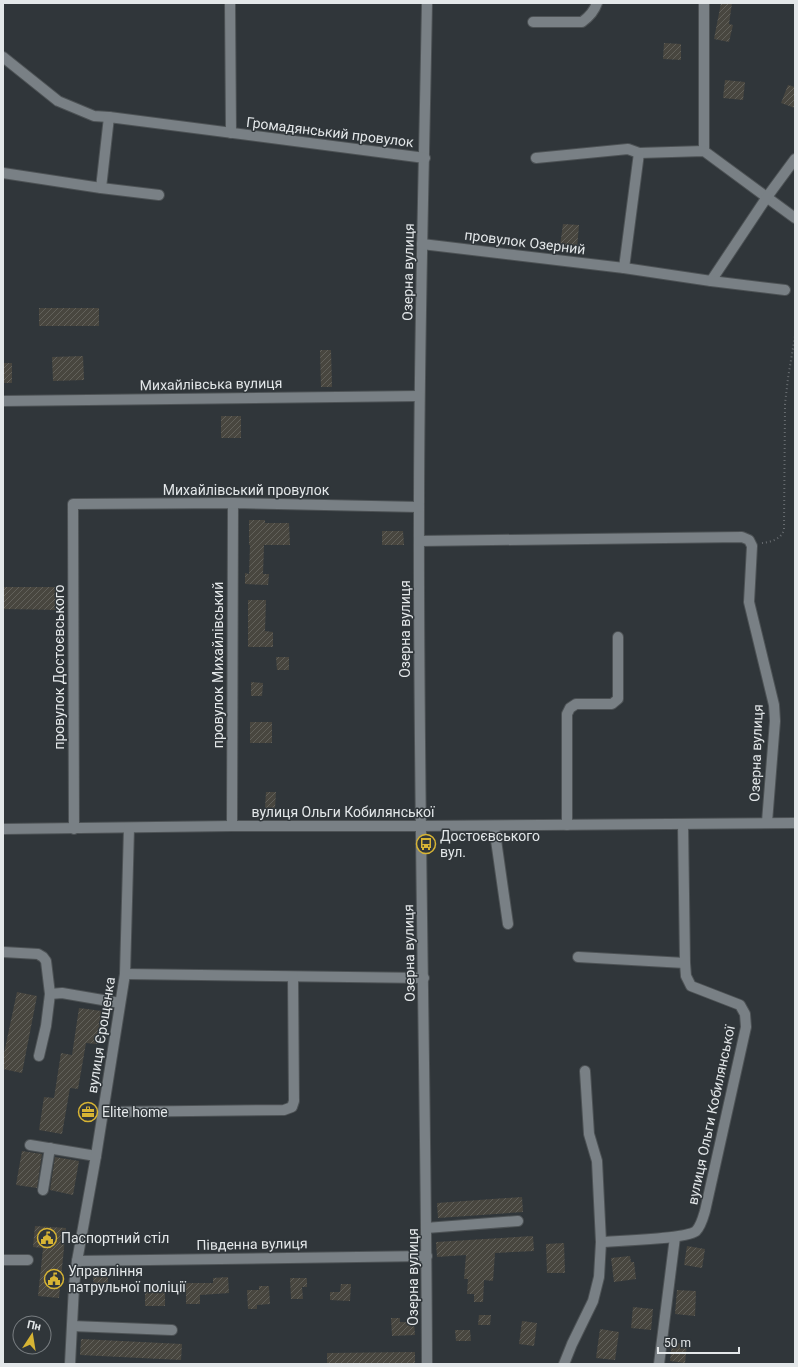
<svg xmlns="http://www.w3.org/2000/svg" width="798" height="1367" viewBox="0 0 798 1367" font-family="Roboto,sans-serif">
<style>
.building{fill:url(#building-hatch)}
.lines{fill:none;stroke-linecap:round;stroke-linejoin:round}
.minor-casing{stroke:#4d5255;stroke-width:12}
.path{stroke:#666b6f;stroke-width:2;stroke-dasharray:1 3;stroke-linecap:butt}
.minor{stroke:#798085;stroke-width:10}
.labels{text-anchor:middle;stroke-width:3;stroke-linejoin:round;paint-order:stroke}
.street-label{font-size:14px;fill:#e3e7e9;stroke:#30363a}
.poi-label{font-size:14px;fill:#e3e7e9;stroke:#30363a;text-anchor:start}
</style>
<defs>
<pattern id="building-hatch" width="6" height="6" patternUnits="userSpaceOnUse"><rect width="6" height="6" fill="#48463f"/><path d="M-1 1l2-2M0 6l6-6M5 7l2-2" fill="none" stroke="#62615b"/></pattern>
</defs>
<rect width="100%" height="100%" fill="#30363a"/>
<g class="building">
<polygon points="721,3 732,3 729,24 733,25 729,42 714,39"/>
<polygon points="664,43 681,44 681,60 663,59"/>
<polygon points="725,80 745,82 743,100 723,98"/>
<polygon points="788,85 795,87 795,108 781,103"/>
<polygon points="563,224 579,225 577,248 560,246"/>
<rect x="39" y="308" width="60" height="18"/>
<polygon points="320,350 331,350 332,387 321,387"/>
<polygon points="83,356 84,380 53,381 52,357"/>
<rect x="3" y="363" width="9" height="20"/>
<rect x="221" y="416" width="20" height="22"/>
<polygon points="249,520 265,520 265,523 289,523 290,545 264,545 263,574 269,574 268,585 245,584 245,573 249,574 250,545 249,545"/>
<polygon points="382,531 403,531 404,545 382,545"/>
<polygon points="3,587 59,587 59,610 3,609"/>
<polygon points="248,600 266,600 265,631 273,632 273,647 248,647"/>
<polygon points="276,657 289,657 289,670 277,670"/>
<polygon points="251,682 263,683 262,696 251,696"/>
<rect x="250" y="722" width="22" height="21"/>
<polygon points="266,792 276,792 275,808 265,808"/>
<polygon points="17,992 37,996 22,1073 3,1069 3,1058"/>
<polygon points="79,1008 102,1011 97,1044 86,1043 78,1089 70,1088 62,1134 39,1130 44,1097 54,1098 61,1053 72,1055"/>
<polygon points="22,1151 42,1154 37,1188 16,1185"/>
<polygon points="55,1157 79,1161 73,1195 50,1190"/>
<polygon points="522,1197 523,1212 438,1218 437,1203"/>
<polygon points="35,1226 66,1228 59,1298 38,1296 43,1248 33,1247"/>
<polygon points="533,1236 534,1251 495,1253 493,1281 484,1280 483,1302 474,1302 474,1294 467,1294 468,1279 464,1279 466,1255 437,1257 436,1242"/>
<polygon points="564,1243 565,1273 547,1273 546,1244"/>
<polygon points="687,1246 705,1249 702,1268 684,1265"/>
<polygon points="630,1256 631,1262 634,1262 636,1279 614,1282 611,1258"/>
<polygon points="108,1275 108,1290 94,1290 93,1276"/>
<polygon points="228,1277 229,1293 200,1295 200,1304 186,1304 186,1283 213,1283 213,1278"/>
<polygon points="290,1278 307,1278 307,1287 302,1287 303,1299 291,1299"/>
<polygon points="145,1284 158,1284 158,1290 165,1290 165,1306 145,1306"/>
<polygon points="341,1284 351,1284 350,1301 330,1300 330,1292 340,1292"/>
<polygon points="259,1286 269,1286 270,1304 257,1305 257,1309 248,1309 247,1290 259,1290"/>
<polygon points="677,1290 696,1291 695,1316 675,1314"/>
<polygon points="633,1307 653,1309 651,1330 631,1328"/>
<polygon points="479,1315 491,1315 490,1325 478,1325"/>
<polygon points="391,1318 400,1318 400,1322 414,1322 415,1335 392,1336"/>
<polygon points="522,1321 537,1323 534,1346 519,1344"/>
<polygon points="600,1329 619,1332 615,1360 596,1358"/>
<polygon points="455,1330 470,1330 471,1341 456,1341"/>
<polygon points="81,1339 182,1344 181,1360 80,1355"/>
<polygon points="672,1343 687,1344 685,1363 670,1361"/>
<polygon points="415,1352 415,1364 327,1364 327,1353"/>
</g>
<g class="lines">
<g class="minor-casing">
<g id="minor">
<polyline points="230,3 231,133"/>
<path d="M427,3C424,172 419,340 419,509C418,794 426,1079 427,1364"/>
<path d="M533,22H582C589,17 594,12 597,3"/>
<polyline points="3,57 58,101 94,116 109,117"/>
<polyline points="704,151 704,4"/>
<polyline points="536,158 628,149 639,153 704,151 795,218"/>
<polyline points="3,173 101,188 109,117 425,158"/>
<polyline points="101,188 159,195"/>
<polyline points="422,244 624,268 711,281 767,197 795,159"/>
<polyline points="624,268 639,153"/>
<polyline points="711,281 785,290"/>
<polyline points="3,401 419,396"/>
<polyline points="419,541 742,537 749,540 752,546 749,602 774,705 775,721 767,822"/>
<polyline points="567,825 567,714 570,708 576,704 612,704 618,699 618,637"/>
<polyline points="232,826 233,503"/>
<polyline points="494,826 508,924"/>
<polyline points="3,829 232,826 421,826 795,823"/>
<polyline points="74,829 73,504 233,503 419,507"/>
<polyline points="3,952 38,954 43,957 46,961 50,994"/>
<polyline points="578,957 685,963"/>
<polyline points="125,974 424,978"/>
<polyline points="39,1056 46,1026 50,994 62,993 120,1003"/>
<polyline points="104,1112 284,1110 292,1107 294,1101 293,977"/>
<polyline points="30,1145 96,1156"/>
<polyline points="43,1190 50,1148"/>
<polyline points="426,1228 518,1221"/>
<path d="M601,1242C618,1241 686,1239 696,1231C701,1226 703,1218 705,1211L746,1027L745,1014L740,1005L691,986L686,976L685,963L683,824"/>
<polyline points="3,1260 28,1260"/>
<polyline points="77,1261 427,1256"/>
<polyline points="72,1326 172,1330"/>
<polyline points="70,1364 74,1286 77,1261 96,1156 125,974 129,828"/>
<polyline points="564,1364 572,1344 593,1301 599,1277 601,1242 597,1161 589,1134 585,1071"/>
<polyline points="659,1364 675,1237"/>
</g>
</g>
<path class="path" d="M762,543C771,542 782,539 784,529L785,404L788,378L795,336"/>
<use href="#minor" class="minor"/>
</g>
<defs>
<g id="bus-ring" transform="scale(1)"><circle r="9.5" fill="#30363a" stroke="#d7b434" stroke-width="1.5"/><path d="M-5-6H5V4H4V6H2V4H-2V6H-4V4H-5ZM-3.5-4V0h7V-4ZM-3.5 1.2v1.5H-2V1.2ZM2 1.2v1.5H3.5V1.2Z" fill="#d7b434"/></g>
<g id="office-ring" transform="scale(1)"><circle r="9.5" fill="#30363a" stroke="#d7b434" stroke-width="1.5"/><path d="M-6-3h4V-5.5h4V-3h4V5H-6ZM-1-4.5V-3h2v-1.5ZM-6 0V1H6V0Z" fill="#d7b434"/></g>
<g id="civic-ring" transform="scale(1)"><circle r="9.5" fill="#30363a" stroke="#d7b434" stroke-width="1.5"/><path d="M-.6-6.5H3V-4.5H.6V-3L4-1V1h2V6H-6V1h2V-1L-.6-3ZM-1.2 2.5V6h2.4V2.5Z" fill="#d7b434"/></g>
</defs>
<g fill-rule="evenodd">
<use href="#bus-ring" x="426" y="844"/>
<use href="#office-ring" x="88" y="1112"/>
<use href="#civic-ring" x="47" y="1238"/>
<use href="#civic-ring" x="54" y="1279"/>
</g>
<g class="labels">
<g class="street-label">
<text transform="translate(330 132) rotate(7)" y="5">Громадянський провулок</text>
<text transform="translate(525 242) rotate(7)" y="5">провулок Озерний</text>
<text transform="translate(408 272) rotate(-89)" y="5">Озерна вулиця</text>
<text transform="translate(211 384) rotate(-1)" y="5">Михайлівська вулиця</text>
<text x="246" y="495">Михайлівський провулок</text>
<text transform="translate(405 629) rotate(-90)" y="5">Озерна вулиця</text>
<text transform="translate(218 665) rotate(-90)" y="5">провулок Михайлівський</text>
<text transform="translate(59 667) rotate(-90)" y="5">провулок Достоєвського</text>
<text transform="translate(756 753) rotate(-88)" y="5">Озерна вулиця</text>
<text x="343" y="817">вулиця Ольги Кобилянської</text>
<text transform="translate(409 953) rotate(-91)" y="5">Озерна вулиця</text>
<text transform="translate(101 1035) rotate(-81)" y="5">вулиця Єрощенка</text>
<text transform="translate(711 1115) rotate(-78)" y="5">вулиця Ольги Кобилянської</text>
<text transform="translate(252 1244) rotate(-1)" y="5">Південна вулиця</text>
<text transform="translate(413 1277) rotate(-90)" y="5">Озерна вулиця</text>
</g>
<g class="poi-label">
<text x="440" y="841">Достоєвського<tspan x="440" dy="16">вул.</tspan></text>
<text x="102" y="1117">Elite home</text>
<text x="61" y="1243">Паспортний стіл</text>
<text x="68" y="1276">Управління<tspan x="68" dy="16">патрульної поліції</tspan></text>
</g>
</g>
<rect width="798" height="1367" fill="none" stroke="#e3e7e9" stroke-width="8"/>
<g transform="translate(32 1335) rotate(12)"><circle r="19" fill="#30363a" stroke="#787d80"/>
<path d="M0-3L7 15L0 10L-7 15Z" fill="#d7b434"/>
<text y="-6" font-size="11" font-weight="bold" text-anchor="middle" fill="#e3e7e9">Пн</text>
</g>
<path d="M658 1347v6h81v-6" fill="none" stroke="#e3e7e9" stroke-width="2"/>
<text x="664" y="1347" font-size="12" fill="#e3e7e9" stroke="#30363a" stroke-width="3" paint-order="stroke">50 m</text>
</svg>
